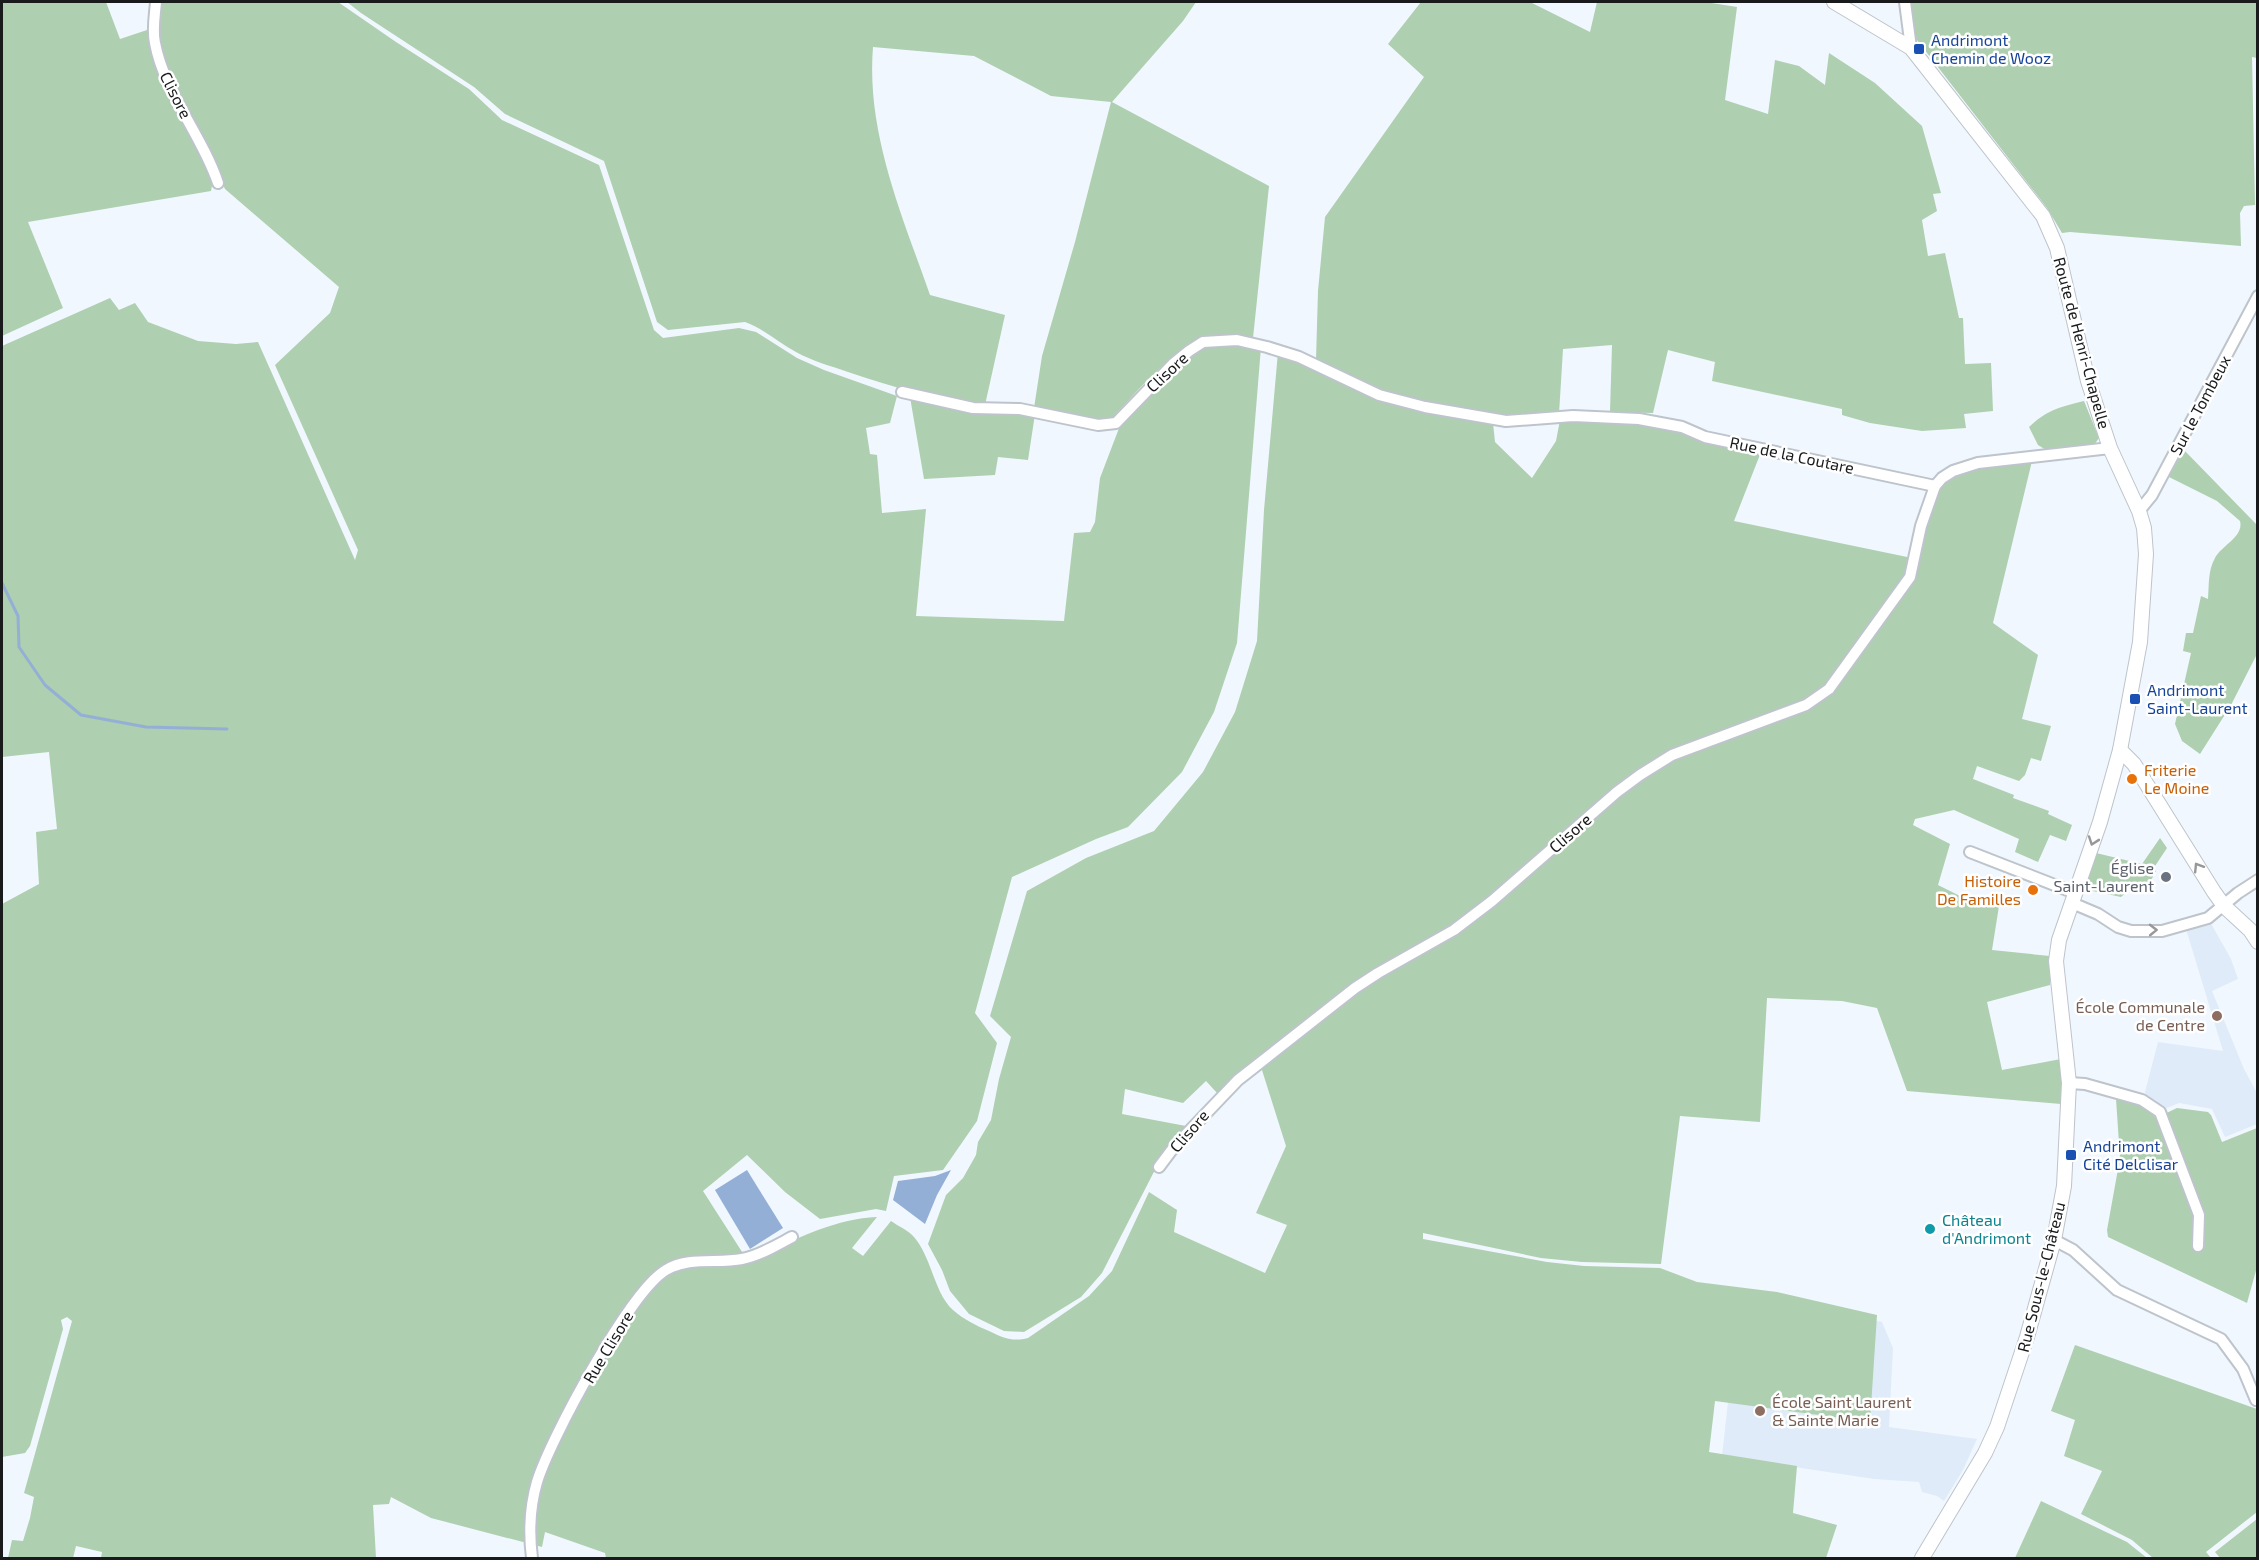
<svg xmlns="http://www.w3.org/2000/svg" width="2259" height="1560" viewBox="0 0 2259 1560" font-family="'Exo 2',sans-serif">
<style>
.built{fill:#dfebf8}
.green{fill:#aecfb0}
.water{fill:#93afd6}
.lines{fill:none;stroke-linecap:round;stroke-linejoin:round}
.stream{stroke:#93afd6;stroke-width:3}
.minor-casing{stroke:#bec4cb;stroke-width:14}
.tertiary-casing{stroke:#bec4cb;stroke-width:16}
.minor{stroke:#fff;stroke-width:10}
.tertiary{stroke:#fff;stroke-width:14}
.oneway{stroke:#979899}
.transit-dot{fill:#1a4fb4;stroke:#fff;stroke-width:2}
.food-dot{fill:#e8710a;stroke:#fff;stroke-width:2}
.worship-dot{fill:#6b7280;stroke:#fff;stroke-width:2}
.education-dot{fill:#8d6e63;stroke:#fff;stroke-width:2}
.culture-dot{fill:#0f9aa8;stroke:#fff;stroke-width:2}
.labels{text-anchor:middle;stroke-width:5;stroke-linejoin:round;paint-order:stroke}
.transit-label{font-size:16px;fill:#164399;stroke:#fff;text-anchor:start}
.street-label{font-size:16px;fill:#181a1c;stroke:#fff}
.food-label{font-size:16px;fill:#c56008;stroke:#fff;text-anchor:start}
.worship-label{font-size:16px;fill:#5b616d;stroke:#fff;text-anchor:end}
.education-label{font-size:16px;fill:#785e54;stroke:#fff;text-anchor:end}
.culture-label{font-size:16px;fill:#0d838f;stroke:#fff;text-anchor:start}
</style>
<rect width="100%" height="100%" fill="#f1f7fe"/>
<g class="built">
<polygon points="2209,920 2231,959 2238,979 2212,991 2244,1069 2257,1093 2257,1124 2225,1137 2212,1109 2179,1103 2164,1109 2155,1100 2146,1096 2145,1092 2158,1042 2223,1051 2186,929"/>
<polygon points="1868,1319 1882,1322 1893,1348 1889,1427 1977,1439 1963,1470 1944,1501 1937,1496 1922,1492 1919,1482 1874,1479 1722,1456 1728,1402 1860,1421"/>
</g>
<g class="green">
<polygon points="2,2 106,2 120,39 150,29 213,180 211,191 28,222 63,308 2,336"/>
<path d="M159,2H338L396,42L469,89L502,120L599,165L654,330L663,338L739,328L756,332L797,358L824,370L897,396L890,423L866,428L870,454L877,455L882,513L926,509L916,616L1064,621L1074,533L1090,532L1095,522L1100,478L1121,423L1172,370L1204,345L1227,343L1261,347L1237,643L1214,712L1182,772L1128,827L1096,839L1012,877L975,1013L997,1043L977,1121L943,1170L894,1176L886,1211L876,1209L820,1219L785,1192L747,1155L703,1191L744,1255L750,1258C790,1243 834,1218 877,1217L852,1248L863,1256L891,1221C898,1226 908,1230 914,1237C932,1258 934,1293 953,1310C963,1319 977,1326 989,1331C1003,1338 1013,1342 1028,1338L1089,1296L1112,1271L1149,1192L1177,1210L1174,1232L1265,1273L1287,1225L1256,1213L1286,1146L1261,1067L1360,989L1449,938L1627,789L1662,765L1802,711L1829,696L1864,643L1910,583L1935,494C1957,461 1996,464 2032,461L1993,623L2038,655L2022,719L2051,726L2041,761L2031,758L2025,775L2019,781L1977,766L1973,779L2014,795L2013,798L2049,811L2048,814L2072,825L2066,841L2050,835L2038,862L2015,852L2019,839L1954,810L1915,819L1913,825L1950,844L1938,885L1960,896L1999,906L1992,950L2050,956V985L1987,1002L2002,1070L2061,1059V1104L1907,1091L1877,1008L1842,1001L1767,998L1760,1122L1680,1116L1661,1264L1582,1262L1541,1258L1423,1233V1239L1547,1262L1584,1266L1660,1268L1697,1282L1777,1292L1877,1315L1870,1422L1715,1401L1709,1452L1797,1466L1793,1513L1837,1525L1826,1558H606L605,1553L545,1532L542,1547L431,1518L391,1497L389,1504L373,1505L376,1558H101L102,1552L76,1546L73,1558H8L12,1540L23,1541L30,1518L34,1497L24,1493L72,1321L67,1317L61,1320L63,1329L30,1446L25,1453L2,1457V904L39,884L36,832L57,829L49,752L2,757V346L110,298L119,310L135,303L148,322L198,341L236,344L258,342L355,560L358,550L275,365L330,313L339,287L225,189L162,57L157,38Z"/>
<path d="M347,2H1196L1183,21L1112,102L1269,186L1253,338C1239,336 1222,333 1207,338C1169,350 1136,394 1108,422L1034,408L1042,356L1075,242L1111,102L1051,96L974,56L873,47C866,133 902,215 930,295L1005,315L985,405C938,400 892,387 848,372C831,366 812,361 796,352C779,343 764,329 745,322L668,330L657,322L604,161L505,114L474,87L361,13Z"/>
<polygon points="1421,2 1530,2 1590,32 1597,2 1705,2 1737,7 1725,100 1768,114 1775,60 1799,66 1825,85 1829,53 1875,83 1922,126 1941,193 1933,194 1937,211 1922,220 1928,256 1945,253 1959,318 1963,318 1965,364 1991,363 1993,411 1964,414 1966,428 1922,431 1870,423 1842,415 1842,409 1712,381 1715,362 1668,350 1653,413 1610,412 1612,345 1563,349 1559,414 1506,418 1467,413 1392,395 1359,384 1316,360 1318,291 1325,217 1424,77 1388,44"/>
<polygon points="1907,2 2257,2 2257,58 2252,57 2255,205 2244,206 2240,213 2241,246 2070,232 2062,233 2047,208 1917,40 1912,29"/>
<polygon points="1278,352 1385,401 1493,423 1495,442 1532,478 1556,441 1560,420 1650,424 1719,444 1761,452 1734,521 1912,558 1896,591 1817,696 1692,744 1687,743 1631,779 1503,889 1446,932 1245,1067 1218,1094 1206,1081 1183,1103 1125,1089 1122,1114 1186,1126 1160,1160 1102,1273 1081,1297 1024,1332 1004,1331 969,1314 950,1291 942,1270 928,1244 946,1195 963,1178 976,1155 978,1142 991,1120 999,1079 1011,1037 990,1016 1027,891 1086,858 1154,831 1203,772 1235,712 1257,641 1264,510"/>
<polygon points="910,397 1035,414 1028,460 998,457 995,475 924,479"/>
<path d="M2084,401L2099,438L2094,445L2046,450L2038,445L2029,427C2047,410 2060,407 2084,401Z"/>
<path d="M2183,449L2257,525V654L2231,705L2200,754L2182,741L2175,724L2191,653L2183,651L2186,633H2193L2201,596L2208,599C2209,585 2208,570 2215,558C2222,545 2244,537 2240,521L2217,501L2169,477Z"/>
<polygon points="2160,838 2167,848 2153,869 2156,871 2149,884 2153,886 2151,890 2132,882 2127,892 2121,897 2088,890 2086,886 2096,853 2142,864"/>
<polygon points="2116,1099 2146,1107 2156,1118 2177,1108 2208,1112 2211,1115 2222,1142 2257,1128 2257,1267 2247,1303 2108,1237 2107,1230 2120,1158"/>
<polygon points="2075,1345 2257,1409 2257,1512 2206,1552 2211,1558 2153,1558 2132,1540 2081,1514 2102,1471 2064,1456 2075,1420 2051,1411"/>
<polygon points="2041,1501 2127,1542 2147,1558 2015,1558"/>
<polygon points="2257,1519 2257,1558 2220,1558 2215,1552"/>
</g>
<g class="water">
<polygon points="747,1170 783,1228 750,1249 715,1190"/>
<polygon points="951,1170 937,1195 925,1224 893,1200 898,1181 935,1176"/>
</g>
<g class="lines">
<polyline class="stream" points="2,583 18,616 19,647 45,685 81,715 146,727 227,729"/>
<g class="minor-casing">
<g id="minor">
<path d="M156,2C155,15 152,30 155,43C164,92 202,135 218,183"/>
<polyline points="1905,2 1911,48"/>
<polyline points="902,392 973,408 1020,409 1098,425 1116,423 1173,364 1189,351 1203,342 1237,340 1267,347 1299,357 1379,395 1425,407 1506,421 1573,416 1639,419 1682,427 1705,437 1935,486"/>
<polyline points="2139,511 2152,495 2258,296"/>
<polyline points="1970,852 2075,893"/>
<polyline points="2072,903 2098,914 2118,927 2131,931 2162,931 2208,918 2238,893 2258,880"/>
<polyline points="2069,1083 2085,1084 2142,1100 2160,1112 2199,1215 2198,1246"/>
<polyline points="1159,1167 1174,1147 1238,1080 1355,988 1378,973 1454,930 1492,901 1617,792 1640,775 1672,755 1806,705 1829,689 1910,577 1921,526 1935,486 1942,478 1953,471 1978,463 2110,448"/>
<polyline points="2054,1240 2073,1250 2117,1290 2221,1339 2243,1369 2256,1400"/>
<path d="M532,1558C529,1534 530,1506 537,1482C550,1439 630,1291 666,1270C689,1256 717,1264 742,1259C759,1256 777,1245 792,1237"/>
</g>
</g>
<g class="tertiary-casing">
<g id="tertiary">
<polyline points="1834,2 1911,48 2043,216 2057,248 2088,381 2110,448 2139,511 2144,528 2146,554 2140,642 2120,750 2100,822 2059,940 2056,961 2069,1083 2064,1186 2054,1240 2027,1337 1997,1427 1985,1453 1922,1558"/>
<polyline points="2120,750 2134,764 2214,892 2224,906 2250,930 2258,942"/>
</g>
</g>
<use href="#minor" class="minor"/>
<use href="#tertiary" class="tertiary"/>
</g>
<defs><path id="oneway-chevron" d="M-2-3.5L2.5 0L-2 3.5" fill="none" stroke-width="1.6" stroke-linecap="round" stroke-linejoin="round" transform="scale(1.5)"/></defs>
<g class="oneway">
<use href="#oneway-chevron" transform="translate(2093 841) rotate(109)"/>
<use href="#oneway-chevron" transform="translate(2198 867) rotate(-122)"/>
<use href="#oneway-chevron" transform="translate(2153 930) rotate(-1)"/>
</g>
<g class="transit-dot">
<rect x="1913" y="43" width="12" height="12" rx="3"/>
<rect x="2129" y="693" width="12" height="12" rx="3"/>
<rect x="2065" y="1149" width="12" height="12" rx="3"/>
</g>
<g class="food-dot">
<circle cx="2132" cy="779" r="6"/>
<circle cx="2033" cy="890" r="6"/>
</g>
<circle class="worship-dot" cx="2166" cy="877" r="6"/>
<g class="education-dot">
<circle cx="2217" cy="1016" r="6"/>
<circle cx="1760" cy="1411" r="6"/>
</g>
<circle class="culture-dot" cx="1930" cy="1229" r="6"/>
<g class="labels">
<g class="transit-label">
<text x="1931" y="46">Andrimont<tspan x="1931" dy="18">Chemin de Wooz</tspan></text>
<text x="2147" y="696">Andrimont<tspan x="2147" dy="18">Saint-Laurent</tspan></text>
<text x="2083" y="1152">Andrimont<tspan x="2083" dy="18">Cité Delclisar</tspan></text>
</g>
<g class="street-label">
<text transform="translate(176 95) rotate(63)" y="6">Clisore</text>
<text transform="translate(2082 343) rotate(75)" y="6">Route de Henri-Chapelle</text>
<text transform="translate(1167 372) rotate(-43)" y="6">Clisore</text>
<text transform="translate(2200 405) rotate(-62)" y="6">Sur le Tombeux</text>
<text transform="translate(1792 455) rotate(12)" y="6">Rue de la Coutare</text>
<text transform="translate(1570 833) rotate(-41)" y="6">Clisore</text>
<text transform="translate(1189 1131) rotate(-49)" y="6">Clisore</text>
<text transform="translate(2041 1277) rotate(-76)" y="6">Rue Sous-le-Château</text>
<text transform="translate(608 1347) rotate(-59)" y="6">Rue Clisore</text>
</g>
<g class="food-label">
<text x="2144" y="776">Friterie<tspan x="2144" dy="18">Le Moine</tspan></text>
<text x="2021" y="887" text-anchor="end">Histoire<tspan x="2021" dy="18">De Familles</tspan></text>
</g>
<g class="worship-label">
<text x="2154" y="874">Église<tspan x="2154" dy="18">Saint-Laurent</tspan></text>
</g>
<g class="education-label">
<text x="2205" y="1013">École Communale<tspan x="2205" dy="18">de Centre</tspan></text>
<text x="1772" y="1408" text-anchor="start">École Saint Laurent<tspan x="1772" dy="18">&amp; Sainte Marie</tspan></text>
</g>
<g class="culture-label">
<text x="1942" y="1226">Château<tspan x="1942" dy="18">d'Andrimont</tspan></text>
</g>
</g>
<rect width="2259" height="1560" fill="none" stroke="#181a1c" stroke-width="6"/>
</svg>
